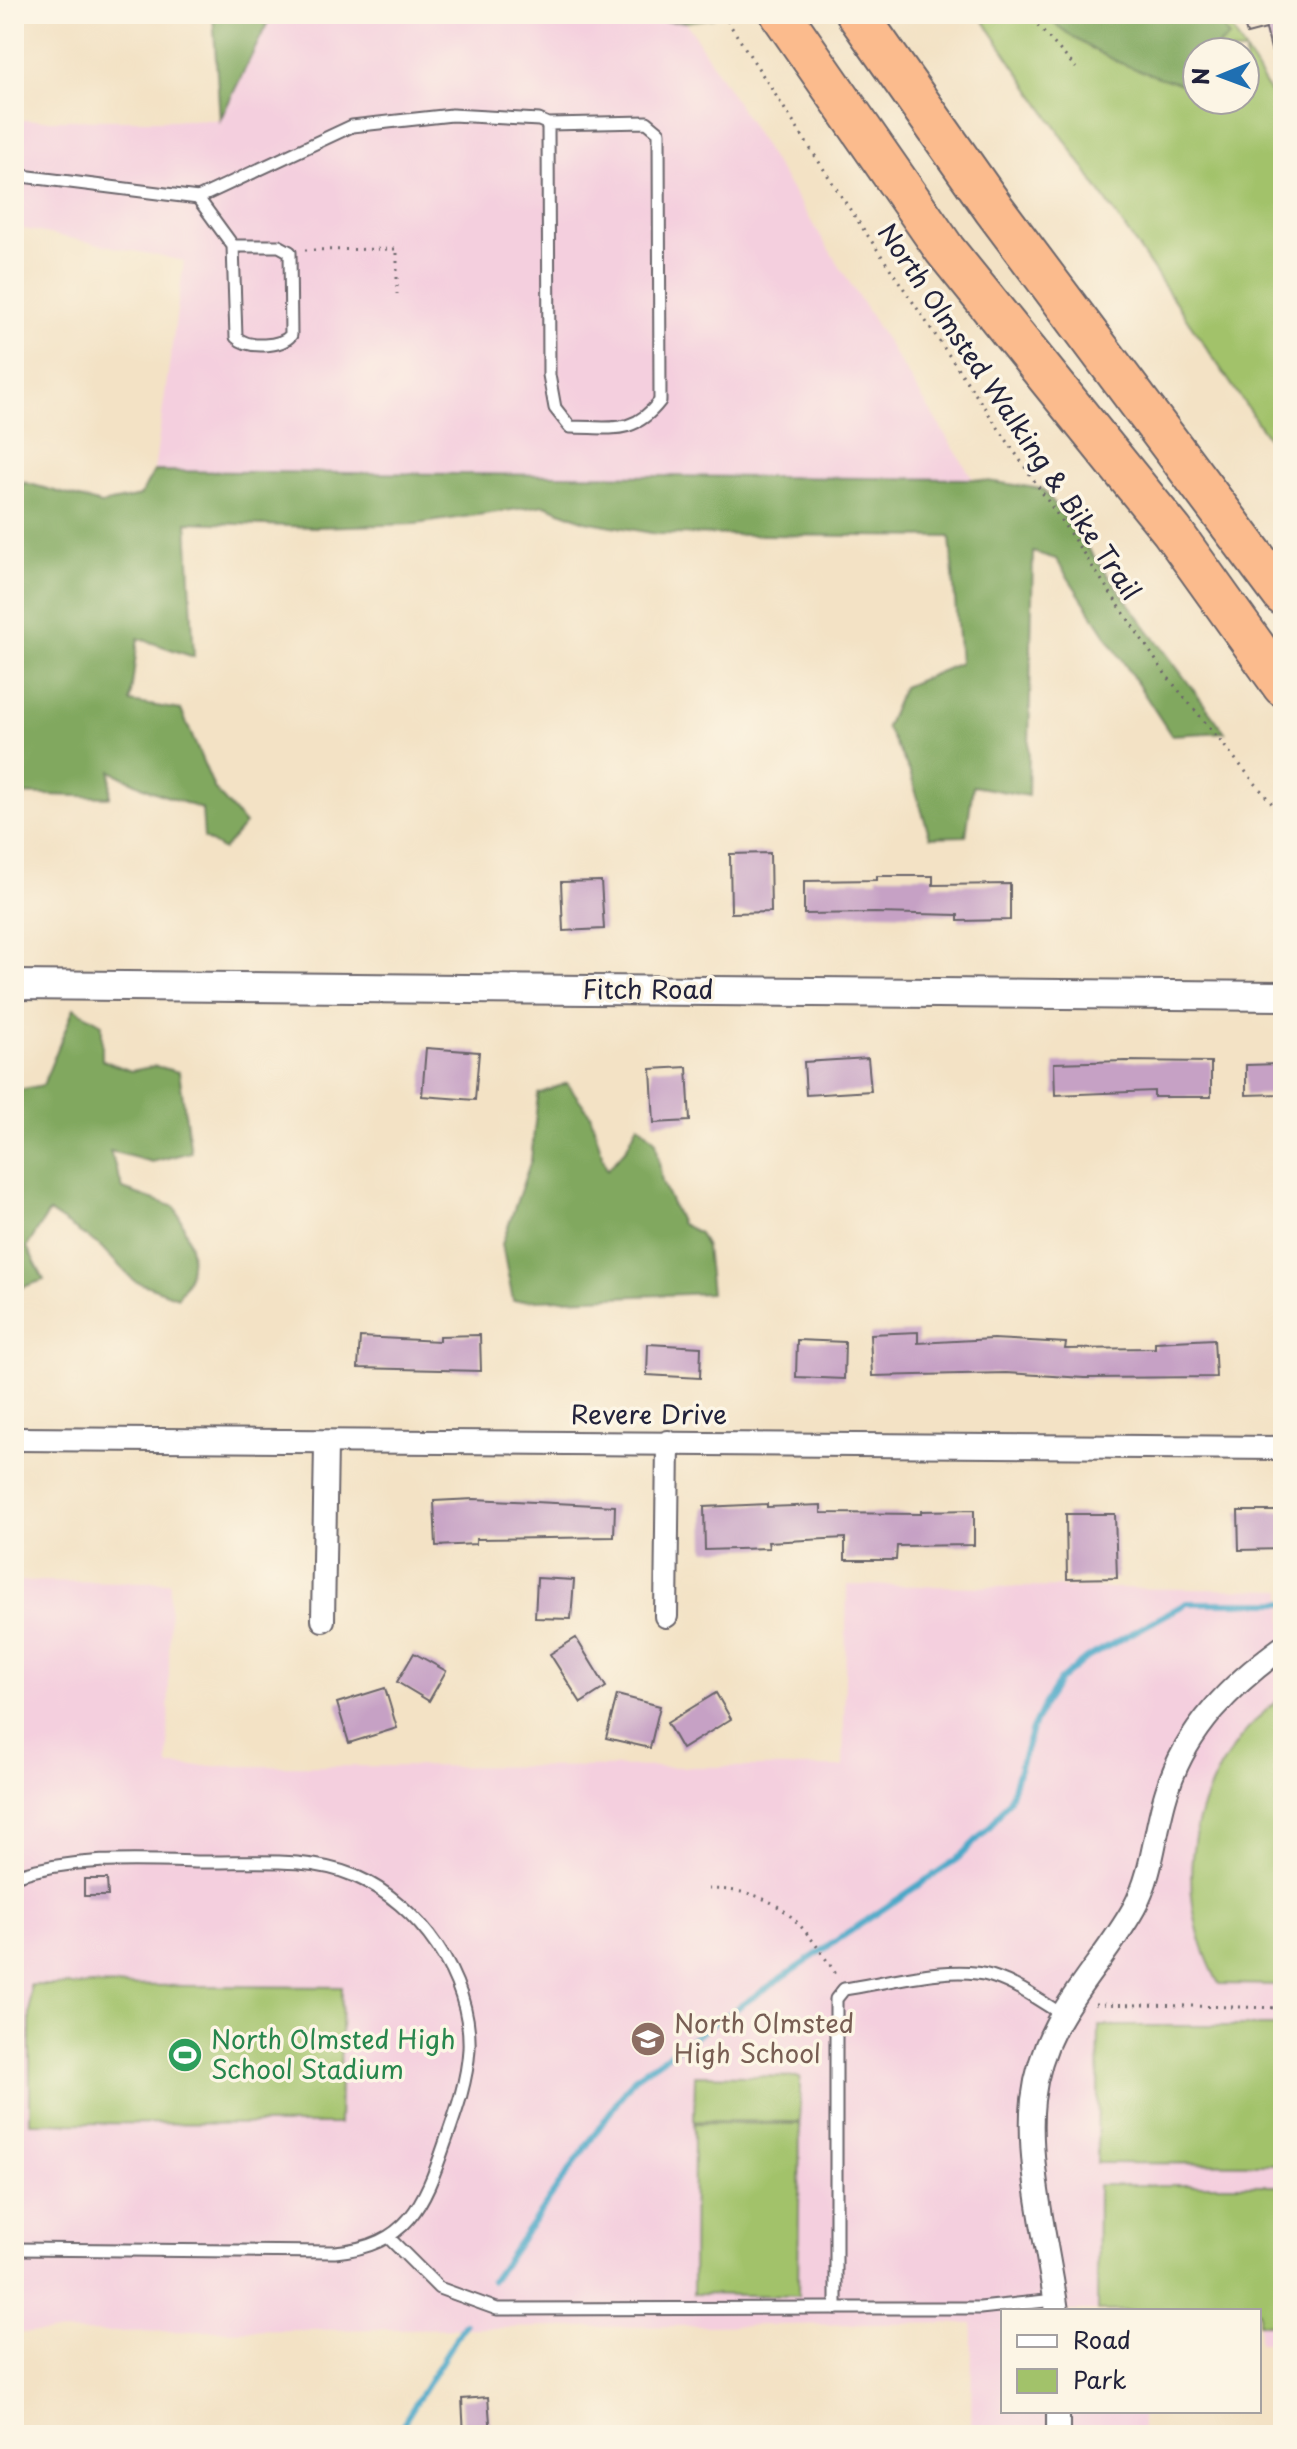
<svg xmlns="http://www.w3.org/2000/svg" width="1297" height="2449" viewBox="0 0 1297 2449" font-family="'Playpen Sans',sans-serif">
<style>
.built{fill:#f4cfde}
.green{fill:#a2c26a;stroke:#627252;stroke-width:2;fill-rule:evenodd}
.forest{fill:#81a85e;stroke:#52654c;stroke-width:2}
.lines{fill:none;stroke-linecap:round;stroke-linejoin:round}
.stream{stroke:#49a7c8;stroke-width:6}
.building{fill:#c6a1c5}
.service-casing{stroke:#6b656b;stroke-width:15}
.minor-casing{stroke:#6b656b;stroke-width:26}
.tertiary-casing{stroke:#6b656b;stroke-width:32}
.motorway-casing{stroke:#6b656b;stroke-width:44}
.path{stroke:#6b656b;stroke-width:3;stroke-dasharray:2 6;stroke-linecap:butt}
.service{stroke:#fff;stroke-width:11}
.minor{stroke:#fff;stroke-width:22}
.tertiary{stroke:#fff;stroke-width:28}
.motorway{stroke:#fbbb8d;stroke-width:40}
.labels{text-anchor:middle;stroke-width:7;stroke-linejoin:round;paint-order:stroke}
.street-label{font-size:26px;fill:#22223b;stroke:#fcf5e5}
.education-label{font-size:26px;fill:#785e54;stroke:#fcf5e5;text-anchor:start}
.leisure-label{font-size:26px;fill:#27864d;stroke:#fcf5e5;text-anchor:start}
</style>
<rect width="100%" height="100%" fill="#fcf5e5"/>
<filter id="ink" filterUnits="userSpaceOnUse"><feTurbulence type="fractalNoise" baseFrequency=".0125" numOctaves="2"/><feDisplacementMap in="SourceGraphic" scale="16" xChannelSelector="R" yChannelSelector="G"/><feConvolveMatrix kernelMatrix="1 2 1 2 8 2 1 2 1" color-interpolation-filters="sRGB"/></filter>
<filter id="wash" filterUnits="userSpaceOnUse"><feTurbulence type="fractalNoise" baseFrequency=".006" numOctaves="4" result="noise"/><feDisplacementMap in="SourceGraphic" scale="32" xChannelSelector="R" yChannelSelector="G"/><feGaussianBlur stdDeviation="1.8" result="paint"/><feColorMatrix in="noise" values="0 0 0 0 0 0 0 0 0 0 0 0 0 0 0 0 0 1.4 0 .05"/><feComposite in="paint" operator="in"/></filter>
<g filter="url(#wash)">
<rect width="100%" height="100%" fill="#f3e2c5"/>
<g class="built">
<polygon points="272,14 486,14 686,22 973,479 154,471 184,261 14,227 14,120 220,120"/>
<polygon points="14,1581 170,1582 168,1766 843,1767 847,1585 1283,1590 1283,2343 1259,2343 1259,2311 1003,2311 1003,2411 1142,2411 1142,2435 971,2435 972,2323 14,2333"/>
</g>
<g class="green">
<path d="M979,14H1223L1283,114V460ZM1197,52H1245V100H1197Z"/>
<path d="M1283,1696V1985L1219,1984C1164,1883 1193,1766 1283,1696Z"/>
<polygon points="30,1985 342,1987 339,2124 30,2123"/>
<polygon points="1099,2026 1283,2026 1283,2164 1097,2163"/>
<polygon points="695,2075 800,2077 800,2122 694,2121"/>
<polygon points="694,2123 800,2124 798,2296 693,2294"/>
<polygon points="1098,2185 1283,2185 1283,2324 1259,2324 1259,2311 1097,2311"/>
</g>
<g class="forest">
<polygon points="213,14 272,14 220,120"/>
<polygon points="486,14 710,14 713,18 685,22"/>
<path d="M1044,14H1213L1229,37L1211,52H1197L1195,88C1138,72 1088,55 1044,14Z"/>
<polygon points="154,471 973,479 1043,489 1225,732 1171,735 1056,559 1033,552 1028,796 973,786 966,836 930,837 909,770 886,727 903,687 960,663 950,537 657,534 585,521 545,505 416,524 314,527 187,522 194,657 138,638 130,702 181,710 215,790 245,824 223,850 204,838 202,809 152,791 111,771 110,797 14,794 14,530 23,482 101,504 140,496"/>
<path d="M74,1008L102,1024V1060L131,1071L155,1066L179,1072L191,1152L152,1162L110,1151L123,1189L175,1207C191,1241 201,1265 178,1297L134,1281L100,1246L49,1212L27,1247L44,1280L14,1290V1091L43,1085Z"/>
<polygon points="567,1083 590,1114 607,1170 626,1149 638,1124 656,1141 662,1182 681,1224 699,1233 706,1247 711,1293 513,1301 502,1244 531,1160 538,1094"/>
</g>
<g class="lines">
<g class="stream">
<polyline points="492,2281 634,2078 957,1859 989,1828 1009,1801 1032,1729 1045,1703 1060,1680 1085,1659 1187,1603 1283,1603"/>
<polyline points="396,2435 465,2324"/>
</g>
</g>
<g id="blocks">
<g class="building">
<polygon points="1241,14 1283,14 1283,76 1278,77 1266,29 1247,34"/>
<polygon points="770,853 771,912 731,913 730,854"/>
<polygon points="877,876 933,876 933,885 1010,884 1010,920 958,921 958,915 876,913 804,914 804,881 877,880"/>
<polygon points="601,881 604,929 563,931 561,882"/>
<polygon points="426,1048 479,1052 475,1100 422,1096"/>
<polygon points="868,1058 871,1091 806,1095 804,1062"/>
<polygon points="1126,1061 1211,1062 1211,1097 1154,1097 1154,1091 1055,1095 1054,1063"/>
<polygon points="1283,1064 1283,1094 1246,1095 1246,1065"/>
<polygon points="687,1067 690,1121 654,1123 651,1069"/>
<polygon points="918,1332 918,1343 993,1339 1066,1343 1065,1349 1155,1348 1155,1342 1214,1339 1216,1377 1084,1378 1006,1373 872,1376 870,1334"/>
<polygon points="480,1335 481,1371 358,1368 360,1337 439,1341 439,1336"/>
<polygon points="797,1340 845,1342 844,1379 796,1377"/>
<polygon points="648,1344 701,1347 700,1378 647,1375"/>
<polygon points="474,1499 615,1506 614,1537 476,1539 476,1544 436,1546 434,1501"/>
<polygon points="767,1504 767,1507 821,1505 821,1513 921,1514 921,1511 974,1510 974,1545 897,1546 896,1560 845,1560 845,1538 768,1542 769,1548 705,1550 704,1507"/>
<polygon points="1238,1511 1283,1511 1283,1549 1239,1550"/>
<polygon points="1066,1514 1115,1514 1117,1578 1067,1579"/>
<polygon points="537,1578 574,1580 571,1619 535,1618"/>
<polygon points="576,1638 606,1687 581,1703 550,1654"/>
<polygon points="414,1653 446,1671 429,1701 397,1682"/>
<polygon points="385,1688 397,1728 349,1743 337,1703"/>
<polygon points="716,1693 731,1719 682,1749 667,1723"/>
<polygon points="617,1695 660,1706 650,1748 606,1738"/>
<polygon points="84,1879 107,1879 108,1896 84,1896"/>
<polygon points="488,2397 491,2435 464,2435 462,2399"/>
</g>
</g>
</g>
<g filter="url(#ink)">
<use href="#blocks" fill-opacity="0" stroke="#6b656b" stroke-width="2"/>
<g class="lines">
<g class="service-casing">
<g id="service">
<path d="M14,175L198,198L352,126L452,115L539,120L548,124L549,375L555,408L570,427C611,427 633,436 660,401L659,132L647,122L548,124"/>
<path d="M198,198L233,246L236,337C248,349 281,347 291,335L290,252L279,246H233"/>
<path d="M14,1876C76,1857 135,1860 200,1862C249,1863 309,1856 355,1876C419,1904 472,1978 469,2049C467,2082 456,2112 445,2143C424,2205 407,2246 335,2252L14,2249"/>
<polyline points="389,2238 439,2288 497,2309 836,2308"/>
<path d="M1055,2300L980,2308H836V1999L844,1989C886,1983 951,1964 991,1976C1017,1984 1039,2000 1061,2014"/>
</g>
</g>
<g class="minor-casing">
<g id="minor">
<polyline points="14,1439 1283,1448"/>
<polyline points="666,1616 668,1442"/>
<polyline points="323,1620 326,1444"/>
<path d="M1057,2311C1048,2247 1026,2162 1033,2100C1043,2014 1096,1976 1134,1908C1154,1871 1154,1831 1167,1791C1186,1729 1232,1684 1283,1647"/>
<polyline points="1058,2435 1058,2411"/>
</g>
</g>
<g class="tertiary-casing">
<polyline id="tertiary" points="14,985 1283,996"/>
</g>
<g class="motorway-casing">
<g id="motorway">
<polyline points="781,14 945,250 1172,531 1283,686"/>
<polyline points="857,14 994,209 1283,595"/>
</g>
</g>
<g class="path">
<polyline points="723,14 847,205 1166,675 1283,817"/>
<polyline points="1027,14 1076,68"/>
<polyline points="305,250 397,249 397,294"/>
<path d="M708,1889C780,1889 801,1922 838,1977"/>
<polyline points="1095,2004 1283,2008"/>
</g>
<use href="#service" class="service"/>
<use href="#minor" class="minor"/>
<use href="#tertiary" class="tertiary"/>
<use href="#motorway" class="motorway"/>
</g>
</g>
<defs>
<g id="school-disc" transform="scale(1.8)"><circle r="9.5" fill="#8d6e63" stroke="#fcf5e5"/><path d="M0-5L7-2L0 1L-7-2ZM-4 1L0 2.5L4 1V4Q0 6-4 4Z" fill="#fff"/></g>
<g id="stadium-disc" transform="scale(1.8)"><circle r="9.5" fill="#2e9e5b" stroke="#fcf5e5"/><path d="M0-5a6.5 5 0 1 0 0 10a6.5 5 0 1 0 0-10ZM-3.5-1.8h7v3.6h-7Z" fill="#fff"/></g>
</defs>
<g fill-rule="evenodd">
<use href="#school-disc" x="648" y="2039"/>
<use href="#stadium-disc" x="185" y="2055"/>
</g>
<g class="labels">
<g class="street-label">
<text transform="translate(1009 412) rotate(56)" y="9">North Olmsted Walking &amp; Bike Trail</text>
<text x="648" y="999">Fitch Road</text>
<text x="649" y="1424">Revere Drive</text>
</g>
<g class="education-label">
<text x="674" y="2033">North Olmsted<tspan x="674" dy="30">High School</tspan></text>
</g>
<g class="leisure-label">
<text x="211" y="2049">North Olmsted High<tspan x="211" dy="30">School Stadium</tspan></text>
</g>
</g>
<rect width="1297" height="2449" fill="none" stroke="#fcf5e5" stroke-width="48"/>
<rect x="1001" y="2309" width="260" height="104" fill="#fcf5e5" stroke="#a5a1a1" stroke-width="2"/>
<rect x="1017" y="2335" width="40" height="12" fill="#ffffff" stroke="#a5a1a1" stroke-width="2"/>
<text x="1073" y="2349" font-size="24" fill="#22223b">Road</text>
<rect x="1017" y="2369" width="40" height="24" fill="#a2c26a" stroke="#a5a1a1" stroke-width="2"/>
<text x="1073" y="2389" font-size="24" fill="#22223b">Park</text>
<g transform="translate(1221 76) rotate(269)"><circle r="38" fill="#fcf5e5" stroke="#a5a1a1" stroke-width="2"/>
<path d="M0-6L14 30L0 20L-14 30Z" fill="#1f6fb2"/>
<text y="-12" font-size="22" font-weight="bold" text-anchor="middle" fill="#22223b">N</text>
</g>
</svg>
